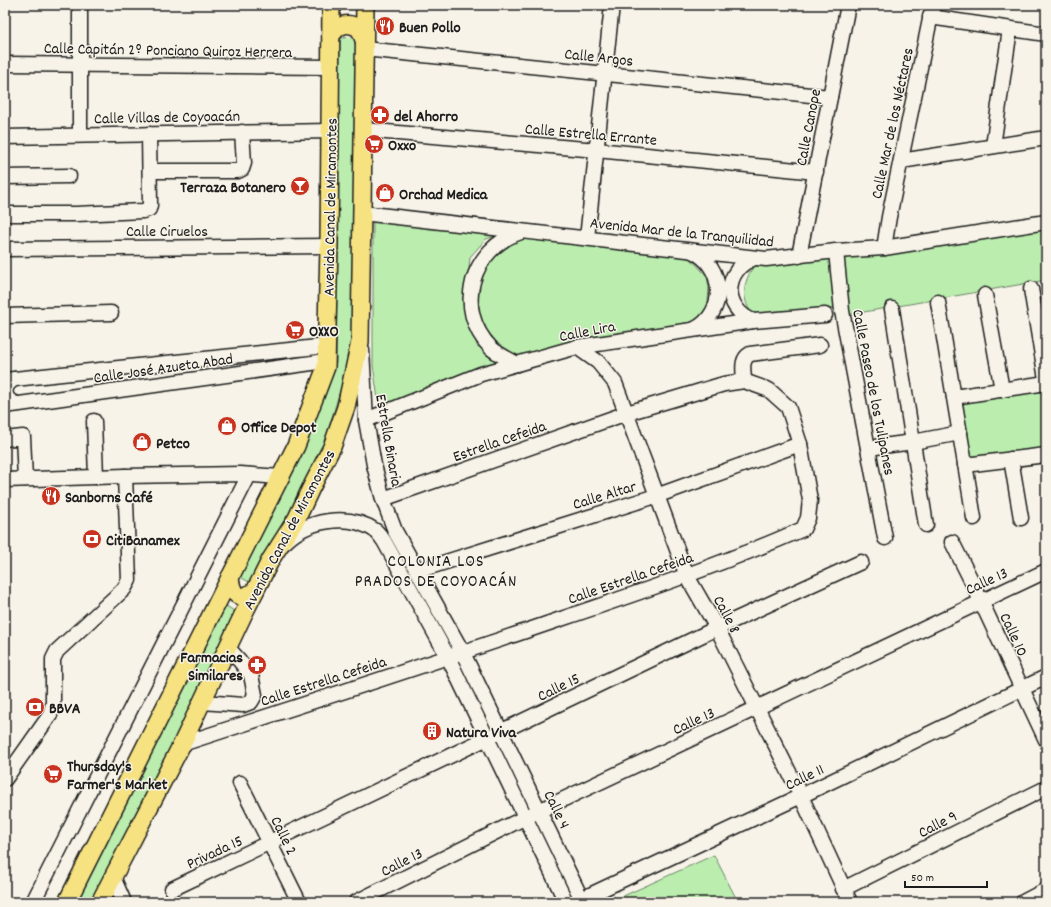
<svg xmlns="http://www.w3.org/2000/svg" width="1051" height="907" viewBox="0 0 1051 907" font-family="Dekko,sans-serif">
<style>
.green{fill:#baedae;stroke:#6b8465}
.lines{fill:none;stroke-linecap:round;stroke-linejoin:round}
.minor-casing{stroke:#1c1c1c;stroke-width:17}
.major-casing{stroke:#1c1c1c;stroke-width:20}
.minor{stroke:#f7f3e8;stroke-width:14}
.major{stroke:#f6e281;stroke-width:17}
.labels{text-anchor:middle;stroke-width:3;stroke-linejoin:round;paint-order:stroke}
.poi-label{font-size:16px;font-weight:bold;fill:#1c1c1c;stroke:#f7f3e8;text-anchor:start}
.street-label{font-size:16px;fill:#1c1c1c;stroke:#f7f3e8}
.neighbourhood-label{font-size:17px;letter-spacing:1px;fill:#1c1c1c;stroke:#f7f3e8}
</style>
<rect width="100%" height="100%" fill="#f7f3e8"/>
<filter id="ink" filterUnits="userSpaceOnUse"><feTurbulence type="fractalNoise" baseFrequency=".025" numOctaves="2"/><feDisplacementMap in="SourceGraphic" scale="8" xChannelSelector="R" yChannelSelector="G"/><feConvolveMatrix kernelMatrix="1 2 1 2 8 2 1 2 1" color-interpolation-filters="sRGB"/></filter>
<g filter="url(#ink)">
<g class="green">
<polygon points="356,37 353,347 319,461 251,583 240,577 303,452 336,363 340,38"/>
<polygon points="373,218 508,232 486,239 470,257 468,281 468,308 477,346 507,362 380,413 373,365"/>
<polygon points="1046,227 1046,280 847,315 841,254"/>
<polygon points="524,234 685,253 707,276 709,288 707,313 692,326 515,358 486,338 476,303 479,257"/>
<path d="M833,255L837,308L755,317C739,300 743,279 757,262Z"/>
<polygon points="1046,388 1046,449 969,457 961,400"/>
<polygon points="225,605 237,613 94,902 75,902"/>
<polygon points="714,855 738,902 610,902"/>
</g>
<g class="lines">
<g class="minor-casing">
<g id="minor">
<polyline points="80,5 80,135"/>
<polyline points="930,17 1046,34"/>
<polyline points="364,49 830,97"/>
<polyline points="5,64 331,67"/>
<polyline points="363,130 597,150 816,172"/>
<polyline points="5,137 330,131"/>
<polyline points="993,146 1010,29"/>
<polyline points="901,161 1046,138"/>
<polyline points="150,171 238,171 242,169 244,163 242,132"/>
<polyline points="5,177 69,176"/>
<polyline points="362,213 766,259 836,251 884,248 1046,222"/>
<polyline points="5,214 76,214 143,211 149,209 150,205 149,134"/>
<polyline points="587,238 612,5"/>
<polyline points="884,248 889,217 933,5"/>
<polyline points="5,249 329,246"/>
<path d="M692,251C725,266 727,312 695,329"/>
<polyline points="836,251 842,311 885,538"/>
<polyline points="799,256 848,5"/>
<polyline points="1031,289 1046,379"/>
<polyline points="985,295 1002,390"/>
<polyline points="938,302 974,518"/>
<polyline points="892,309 926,525"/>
<polyline points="5,316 111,313"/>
<path d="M753,321C722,308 723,269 755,258"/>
<polyline points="577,347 598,362 615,383 687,576 717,628 801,796 850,902"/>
<polyline points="362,350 366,420 374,465 383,499 395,531 463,653 583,902"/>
<path d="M517,364C508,359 499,355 491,348C453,309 471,248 521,232"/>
<path d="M15,379C1,386 3,401 18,404"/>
<polyline points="5,380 327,346"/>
<path d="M744,381C744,371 740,360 750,354L820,345"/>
<polyline points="954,397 1046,383"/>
<polyline points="5,406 326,361"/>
<polyline points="366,420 481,374 577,347 753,321 825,315"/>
<polyline points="94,421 96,477"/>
<polyline points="5,439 23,437 25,479"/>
<polyline points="868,448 913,442 960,433"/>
<polyline points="1011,459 1021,518"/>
<polyline points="965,465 1046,455"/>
<polyline points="5,480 125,476 240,474 281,477"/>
<polyline points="952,542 972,582 1046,740"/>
<path d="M284,543C306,520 348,512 376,531C379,534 382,538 384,541L448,657L566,902"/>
<polyline points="417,571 656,496 800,444"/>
<polyline points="202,702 243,705 251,702 255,695 251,675 239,660 228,648"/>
<path d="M182,744C308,703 433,663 558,620C641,592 723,564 803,529L808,518L810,500L800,444L788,407L769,390L744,381L724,384L627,413L383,499"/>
<polyline points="5,779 50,715 53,703 53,659 57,651 124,589 129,580 125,476"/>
<polyline points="240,783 299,902"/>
<polyline points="113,877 124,902"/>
<polyline points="172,889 717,628 861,562"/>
<polyline points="843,889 1046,788"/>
<polyline points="33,902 249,475"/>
<polyline points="356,902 526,817 1046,571"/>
<polyline points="575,902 801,796 1046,677"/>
<polyline points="1023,902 1046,890"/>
</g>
</g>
<g class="major-casing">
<g id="major">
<path d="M331,36C338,24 348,21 360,29L364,40"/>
<path d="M230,577C231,587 233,596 244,597L255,591"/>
<polyline points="67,902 296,446 326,367 329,246 331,5"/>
<polyline points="100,902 182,744 243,615 271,559 297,518 310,490 332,447 346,407 360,342 365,5"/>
</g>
</g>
<use href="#minor" class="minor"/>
<use href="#major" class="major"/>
</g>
</g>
<defs>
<g id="restaurant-disc" transform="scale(1)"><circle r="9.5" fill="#c8321e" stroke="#f7f3e8"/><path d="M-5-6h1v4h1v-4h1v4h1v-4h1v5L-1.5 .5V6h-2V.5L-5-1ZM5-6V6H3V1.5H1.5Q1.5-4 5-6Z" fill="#fff"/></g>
<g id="pharmacy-disc" transform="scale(1)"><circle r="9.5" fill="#c8321e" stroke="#f7f3e8"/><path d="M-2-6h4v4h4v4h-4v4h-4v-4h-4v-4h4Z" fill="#fff"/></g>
<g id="supermarket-disc" transform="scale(1)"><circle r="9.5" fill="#c8321e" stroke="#f7f3e8"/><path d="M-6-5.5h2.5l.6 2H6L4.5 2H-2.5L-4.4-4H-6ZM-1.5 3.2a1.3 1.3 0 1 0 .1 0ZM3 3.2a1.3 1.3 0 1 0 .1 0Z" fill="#fff"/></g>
<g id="bar-disc" transform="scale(1)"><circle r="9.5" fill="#c8321e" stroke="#f7f3e8"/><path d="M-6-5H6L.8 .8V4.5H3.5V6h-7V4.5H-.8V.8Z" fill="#fff"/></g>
<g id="shop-disc" transform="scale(1)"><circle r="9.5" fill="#c8321e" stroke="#f7f3e8"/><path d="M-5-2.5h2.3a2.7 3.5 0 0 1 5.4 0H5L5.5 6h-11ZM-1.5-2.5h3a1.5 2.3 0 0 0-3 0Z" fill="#fff"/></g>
<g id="bank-disc" transform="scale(1)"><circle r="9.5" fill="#c8321e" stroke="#f7f3e8"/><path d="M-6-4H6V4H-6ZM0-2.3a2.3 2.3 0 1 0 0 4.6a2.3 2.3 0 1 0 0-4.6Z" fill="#fff"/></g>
<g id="building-disc" transform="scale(1)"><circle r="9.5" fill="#c8321e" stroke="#f7f3e8"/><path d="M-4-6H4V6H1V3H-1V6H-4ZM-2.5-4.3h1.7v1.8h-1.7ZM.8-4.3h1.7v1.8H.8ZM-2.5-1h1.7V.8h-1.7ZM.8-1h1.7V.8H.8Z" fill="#fff"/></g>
</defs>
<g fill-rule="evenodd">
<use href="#restaurant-disc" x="385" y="26"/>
<use href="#pharmacy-disc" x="380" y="115"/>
<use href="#supermarket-disc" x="374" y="144"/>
<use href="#bar-disc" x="300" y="186"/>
<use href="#shop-disc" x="385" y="193"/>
<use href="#supermarket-disc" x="295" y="330"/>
<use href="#shop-disc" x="227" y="426"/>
<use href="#shop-disc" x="142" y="442"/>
<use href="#restaurant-disc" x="51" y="496"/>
<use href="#bank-disc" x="92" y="539"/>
<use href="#pharmacy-disc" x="257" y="665"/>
<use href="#bank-disc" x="35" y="707"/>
<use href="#building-disc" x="432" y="731"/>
<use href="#supermarket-disc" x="53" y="774"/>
</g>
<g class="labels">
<g class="poi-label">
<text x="399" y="32">Buen Pollo</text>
<text x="394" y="121">del Ahorro</text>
<text x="388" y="150">Oxxo</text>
<text x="286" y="192" text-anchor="end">Terraza Botanero</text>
<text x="399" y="199">Orchad Medica</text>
<text x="309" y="336">OXXO</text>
<text x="241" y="432">Office Depot</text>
<text x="156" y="448">Petco</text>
<text x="65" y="502">Sanborns Café</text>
<text x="106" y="545">CitiBanamex</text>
<text x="243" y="662" text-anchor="end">Farmacias<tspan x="243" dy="18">Similares</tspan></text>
<text x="49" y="713">BBVA</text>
<text x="446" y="737">Natura Viva</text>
<text x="67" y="771">Thursday's<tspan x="67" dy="18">Farmer's Market</tspan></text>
</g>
<g class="street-label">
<text transform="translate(168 49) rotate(1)" y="6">Calle Capitán 2º Ponciano Quiroz Herrera</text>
<text transform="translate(599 56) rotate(6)" y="6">Calle Argos</text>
<text transform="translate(167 116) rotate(-1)" y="6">Calle Villas de Coyoacán</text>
<text transform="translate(891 123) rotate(-78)" y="6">Calle Mar de los Néctares</text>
<text transform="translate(807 127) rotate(-79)" y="6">Calle Canope</text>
<text transform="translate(591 133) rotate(5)" y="6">Calle Estrella Errante</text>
<text transform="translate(329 207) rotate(-89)" y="6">Avenida Canal de Miramontes</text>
<text x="167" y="236">Calle Ciruelos</text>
<text transform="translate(682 231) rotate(6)" y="6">Avenida Mar de la Tranquilidad</text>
<text transform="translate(587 330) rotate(-11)" y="6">Calle Lira</text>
<text transform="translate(163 367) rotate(-8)" y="6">Calle José Azueta Abad</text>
<text transform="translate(875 392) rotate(79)" y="6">Calle Paseo de los Tulipanes</text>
<text transform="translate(390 440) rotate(80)" y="6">Estrella Binaria</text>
<text transform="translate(499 440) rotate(-19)" y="6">Estrella Cefeida</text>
<text transform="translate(604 494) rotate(-17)" y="6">Calle Altar</text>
<text transform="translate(288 529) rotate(-62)" y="6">Avenida Canal de Miramontes</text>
<text transform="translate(630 577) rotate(-19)" y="6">Calle Estrella Cefeida</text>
<text transform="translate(986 580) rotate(-25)" y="6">Calle 13</text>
<text transform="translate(728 614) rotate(62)" y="6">Calle 8</text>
<text transform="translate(1015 634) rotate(65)" y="6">Calle 10</text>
<text transform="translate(323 680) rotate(-18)" y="6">Calle Estrella Cefeida</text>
<text transform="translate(558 686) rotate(-26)" y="6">Calle 15</text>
<text transform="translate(693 720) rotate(-25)" y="6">Calle 13</text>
<text transform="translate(804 776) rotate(-26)" y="6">Calle 11</text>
<text transform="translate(558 809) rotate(64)" y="6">Calle 4</text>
<text transform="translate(937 823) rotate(-27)" y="6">Calle 9</text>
<text transform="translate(285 835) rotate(64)" y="6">Calle 2</text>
<text transform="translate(214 851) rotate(-25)" y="6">Privada 15</text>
<text transform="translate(401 861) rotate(-27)" y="6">Calle 13</text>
</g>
<g class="neighbourhood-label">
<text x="436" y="566">COLONIA LOS<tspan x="436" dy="20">PRADOS DE COYOACÁN</tspan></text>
</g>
</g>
<rect width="1051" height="907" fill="none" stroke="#f7f3e8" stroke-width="20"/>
<rect x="10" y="10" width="1031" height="887" fill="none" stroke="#1c1c1c" stroke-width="1.5" filter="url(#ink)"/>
<path d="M905 881v6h82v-6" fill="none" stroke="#1c1c1c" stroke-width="2"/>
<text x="911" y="881" font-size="12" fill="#1c1c1c" stroke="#f7f3e8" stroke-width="3" paint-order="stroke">50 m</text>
</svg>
